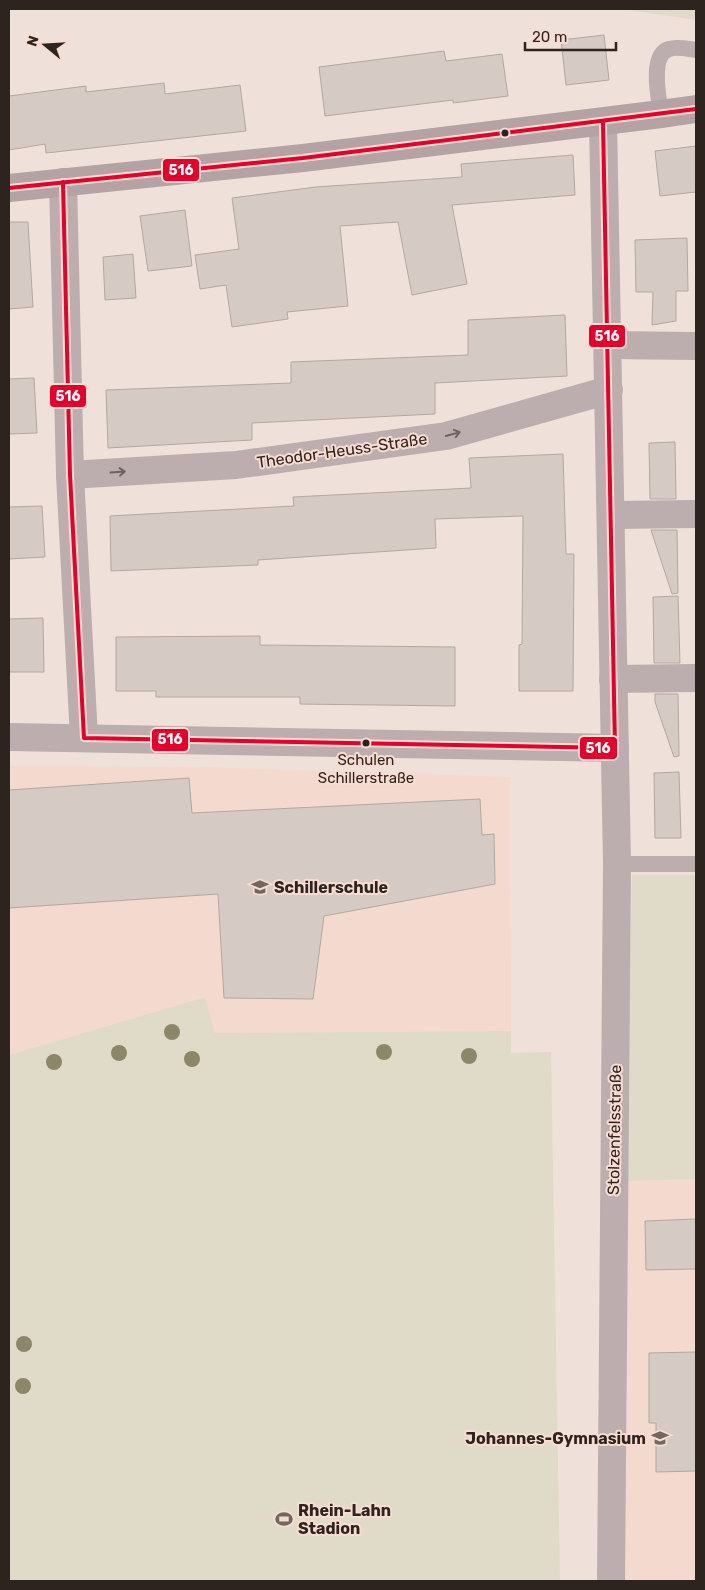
<svg xmlns="http://www.w3.org/2000/svg" width="705" height="1590" viewBox="0 0 705 1590" font-family="Rubik,sans-serif">
<style>
.built{fill:#f4d9ce}
.green{fill:#e0dac9}
.building{fill:#d5cbc4;stroke:#b2a8a1}
.lines{fill:none;stroke-linecap:round;stroke-linejoin:round}
.lane{stroke:#bcadae;stroke-width:16}
.street{stroke:#bcadae;stroke-width:28}
.secondary{stroke:#b4a2a4;stroke-width:28}
.bus-1-casing{stroke:#f9dcd1;stroke-width:8}
.bus-1{stroke:#e4002b;stroke-width:4}
.tree{fill:#8d876a}
.oneway{stroke:#6e625f}
.bus-dot{fill:#2e241f;stroke:#f9dcd1;stroke-width:2}
.labels{text-anchor:middle;stroke-width:4;stroke-linejoin:round;paint-order:stroke}
.bus-label{font-size:15px;fill:#2e241f;stroke:#f9dcd1}
.street-label{font-size:16px;fill:#2e241f;stroke:#f9dcd1}
.poi-label{font-size:16px;font-weight:bold;fill:#2e241f;stroke:#f9dcd1;text-anchor:start}
.line-badge{stroke:#f9dcd1;stroke-width:2}
.badge-label{font-size:14px;text-anchor:middle;font-weight:bold;fill:#fff}
</style>
<rect width="100%" height="100%" fill="#f0e0da"/>
<g class="built">
<polygon points="9,766 199,767 510,777 511,1031 214,1033 204,997 9,1055"/>
<polygon points="696,1179 696,1581 622,1581 625,1181"/>
</g>
<g class="green">
<polygon points="622,9 696,9 696,20"/>
<polygon points="632,875 696,875 696,1179 625,1181"/>
<polygon points="205,997 215,1033 511,1031 511,1053 551,1052 560,1581 9,1581 9,1055"/>
</g>
<g class="building">
<polygon points="604,35 609,80 566,85 561,40"/>
<polygon points="444,51 446,61 502,54 508,96 453,103 453,100 325,116 319,67"/>
<polygon points="164,83 165,94 240,85 246,131 46,153 45,144 9,150 9,96 86,86 86,92"/>
<polygon points="696,146 696,192 660,196 655,151"/>
<polygon points="573,155 575,195 452,205 467,284 412,295 398,222 340,226 348,306 287,312 288,319 232,327 226,285 200,289 195,255 239,249 232,198 316,187 462,177 461,164"/>
<polygon points="185,210 192,266 148,271 140,216"/>
<polygon points="9,222 28,222 33,307 9,309"/>
<polygon points="687,238 688,291 676,291 676,321 652,325 653,292 636,292 635,240"/>
<polygon points="133,254 136,298 105,300 103,257"/>
<polygon points="565,315 567,376 435,383 435,414 252,423 252,440 108,448 106,390 291,383 291,362 468,355 468,320"/>
<polygon points="34,378 37,433 9,434 9,379"/>
<polygon points="675,442 676,499 650,499 649,443"/>
<polygon points="563,454 566,554 574,554 573,691 519,691 519,645 522,644 523,516 435,519 436,548 258,560 258,565 111,571 110,516 294,506 293,497 471,488 469,458"/>
<polygon points="42,506 45,557 9,559 9,507"/>
<polygon points="651,530 677,530 678,593 672,594"/>
<polygon points="678,596 680,663 654,663 653,597"/>
<polygon points="43,618 44,672 9,672 9,619"/>
<polygon points="260,636 260,645 455,647 455,706 300,704 300,697 156,697 156,691 116,691 116,637"/>
<polygon points="655,694 678,694 679,756 674,757 655,702"/>
<polygon points="679,772 681,838 655,838 654,773"/>
<polygon points="189,778 192,813 480,799 482,835 494,834 495,884 324,916 313,999 224,998 218,894 9,908 9,790"/>
<polygon points="696,1219 696,1269 646,1270 645,1221"/>
<polygon points="696,1352 696,1471 656,1472 656,1423 649,1423 649,1353"/>
</g>
<g class="lines">
<g class="lane">
<path d="M661,114C659,99 649,55 669,49C677,46 688,49 696,50"/>
<polyline points="617,864 696,864"/>
</g>
<g class="street">
<polyline points="603,122 617,864 611,1581"/>
<polyline points="63,182 70,475 84,738"/>
<polyline points="608,345 696,346"/>
<polyline points="70,475 236,465 446,436 609,390"/>
<polyline points="611,515 696,514"/>
<polyline points="613,679 696,678"/>
<polyline points="9,737 615,748"/>
</g>
<polyline class="secondary" points="9,188 303,158 661,114 696,109"/>
<g class="bus-1-casing">
<g id="bus-1">
<polyline points="63,182 70,475 84,738 615,748 603,122"/>
<polyline points="9,188 303,158 696,109"/>
</g>
</g>
<use href="#bus-1" class="bus-1"/>
</g>
<g class="tree">
<circle cx="172" cy="1032" r="8"/>
<circle cx="384" cy="1052" r="8"/>
<circle cx="119" cy="1053" r="8"/>
<circle cx="469" cy="1056" r="8"/>
<circle cx="192" cy="1059" r="8"/>
<circle cx="54" cy="1062" r="8"/>
<circle cx="24" cy="1344" r="8"/>
<circle cx="23" cy="1386" r="8"/>
</g>
<defs><path id="oneway-shaft" d="M-6 0H5M1.5-3L5.5 0L1.5 3" fill="none" stroke-width="1.6" stroke-linecap="round" stroke-linejoin="round" transform="scale(1.25)"/></defs>
<g class="oneway">
<use href="#oneway-shaft" transform="translate(453 434) rotate(-15)"/>
<use href="#oneway-shaft" transform="translate(118 472) rotate(-4)"/>
</g>
<defs>
<g id="school-bare" transform="scale(1.35)"><path d="M0-5L7-2L0 1L-7-2ZM-4 1L0 2.5L4 1V4Q0 6-4 4Z" fill="#726660" stroke="#f9dcd1" stroke-width="2.5" paint-order="stroke"/></g>
<g id="stadium-bare" transform="scale(1.35)"><path d="M0-5a6.5 5 0 1 0 0 10a6.5 5 0 1 0 0-10ZM-3.5-1.8h7v3.6h-7Z" fill="#726660" stroke="#f9dcd1" stroke-width="2.5" paint-order="stroke"/></g>
</defs>
<g fill-rule="evenodd">
<use href="#school-bare" x="260" y="887"/>
<use href="#school-bare" x="660" y="1438"/>
<use href="#stadium-bare" x="284" y="1519"/>
</g>
<g class="bus-dot">
<circle cx="505" cy="133" r="4.5"/>
<circle cx="366" cy="743" r="4.5"/>
</g>
<g class="labels">
<g class="bus-label">
<text x="366" y="765">Schulen<tspan x="366" dy="18">Schillerstraße</tspan></text>
</g>
<g class="street-label">
<text transform="translate(342 450) rotate(-8)" y="6">Theodor-Heuss-Straße</text>
<text transform="translate(614 1130) rotate(-89)" y="6">Stolzenfelsstraße</text>
</g>
<g class="poi-label">
<text x="274" y="893">Schillerschule</text>
<text x="646" y="1444" text-anchor="end">Johannes-Gymnasium</text>
<text x="298" y="1516">Rhein-Lahn<tspan x="298" dy="18">Stadion</tspan></text>
</g>
</g>
<g class="line-badge">
<rect x="162" y="158" width="38" height="24" rx="5" fill="#e4002b"/>
<rect x="588" y="324" width="38" height="24" rx="5" fill="#e4002b"/>
<rect x="49" y="384" width="38" height="24" rx="5" fill="#e4002b"/>
<rect x="151" y="728" width="38" height="24" rx="5" fill="#e4002b"/>
<rect x="579" y="736" width="39" height="24" rx="5" fill="#e4002b"/>
</g>
<g class="badge-label">
<text x="181" y="175">516</text>
<text x="607" y="341">516</text>
<text x="68" y="401">516</text>
<text x="170" y="744">516</text>
<text x="598" y="753">516</text>
</g>
<rect width="705" height="1590" fill="none" stroke="#2e241f" stroke-width="20"/>
<g transform="translate(45 45) rotate(288)" stroke="#f9dcd1" stroke-width="4" paint-order="stroke">
<path d="M0-4L9 19L0 12L-9 19Z" fill="#2e241f"/>
<text y="-8" font-size="14" font-weight="bold" text-anchor="middle" fill="#2e241f">N</text>
</g>
<path d="M525 42v8h91v-8" fill="none" stroke="#2e241f" stroke-width="2.5"/>
<text x="532" y="42" font-size="15" fill="#2e241f" stroke="#f9dcd1" stroke-width="4" paint-order="stroke">20 m</text>
</svg>
